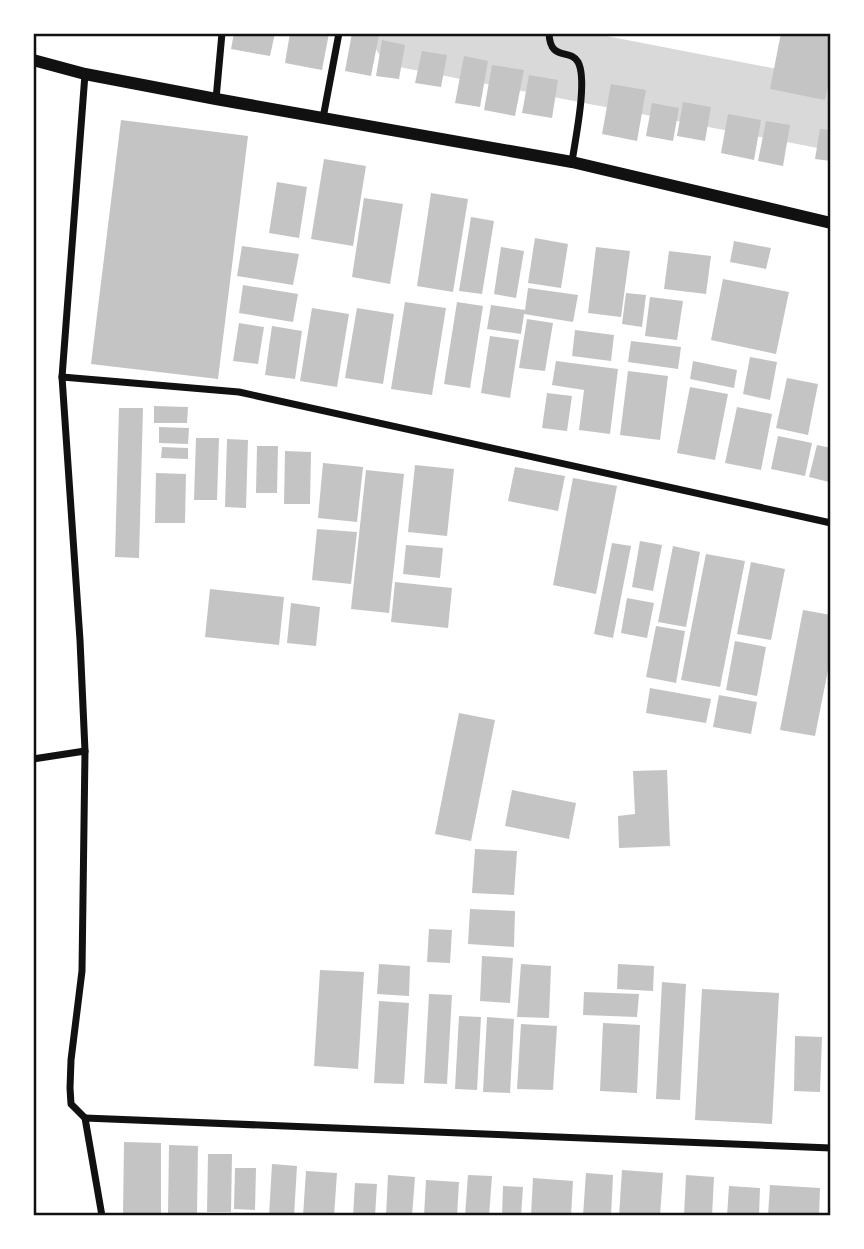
<svg xmlns="http://www.w3.org/2000/svg" width="864" height="1249" viewBox="0 0 864 1249" font-family="'Fira Sans',sans-serif">
<style>
.lines{fill:none;stroke-linecap:round;stroke-linejoin:round}
.river{stroke:#d9d9d9;stroke-width:70}
.building{fill:#c4c4c4}
.minor{stroke:#111;stroke-width:7}
.tertiary{stroke:#111;stroke-width:12}
.neatline{fill:none;stroke:#111;stroke-width:2.5}
</style>
<rect width="100%" height="100%" fill="#fff"/>
<g class="lines">
<polyline class="river" points="407,33 831,115"/>
</g>
<g class="building">
<polygon points="234,33 275,33 270,56 231,49"/>
<polygon points="290,33 329,33 322,70 285,63"/>
<polygon points="352,33 369,33 379,35 371,76 345,71"/>
<polygon points="781,33 831,33 831,72 825,100 770,89"/>
<polygon points="382,40 405,45 399,79 376,76"/>
<polygon points="422,51 447,55 441,87 415,83"/>
<polygon points="464,56 488,61 480,107 455,103"/>
<polygon points="492,65 524,70 515,116 484,110"/>
<polygon points="529,75 558,80 552,118 522,113"/>
<polygon points="611,84 646,90 637,141 602,134"/>
<polygon points="683,102 711,107 705,141 677,136"/>
<polygon points="652,103 679,108 673,141 646,136"/>
<polygon points="728,114 761,120 754,160 721,153"/>
<polygon points="121,120 248,136 218,379 91,364"/>
<polygon points="766,121 790,125 783,166 758,161"/>
<polygon points="820,129 831,130 831,161 815,159"/>
<polygon points="324,159 366,166 353,246 311,239"/>
<polygon points="277,182 307,187 299,238 269,233"/>
<polygon points="431,193 468,199 453,292 417,286"/>
<polygon points="364,198 403,204 390,284 352,277"/>
<polygon points="471,217 494,221 482,294 459,291"/>
<polygon points="535,238 568,244 561,288 528,283"/>
<polygon points="734,241 771,248 766,269 730,262"/>
<polygon points="242,246 299,254 293,285 237,276"/>
<polygon points="501,247 524,251 516,298 494,294"/>
<polygon points="596,247 630,251 621,317 588,313"/>
<polygon points="669,251 711,256 706,294 664,289"/>
<polygon points="723,279 789,292 776,354 711,340"/>
<polygon points="243,285 298,294 293,322 239,313"/>
<polygon points="528,288 578,295 573,322 524,314 521,334 487,329 491,305 525,310"/>
<polygon points="626,293 646,295 642,327 622,324"/>
<polygon points="650,297 683,301 677,340 645,336"/>
<polygon points="405,302 446,308 432,395 391,389"/>
<polygon points="457,302 483,306 470,388 444,384"/>
<polygon points="312,308 349,314 337,387 300,381"/>
<polygon points="357,308 394,314 383,384 345,378"/>
<polygon points="527,319 553,323 545,371 519,368"/>
<polygon points="239,323 264,327 258,364 233,361"/>
<polygon points="272,326 302,331 295,379 265,375"/>
<polygon points="575,330 614,335 611,361 572,356"/>
<polygon points="490,336 519,340 510,398 481,393"/>
<polygon points="631,341 681,347 678,369 628,362"/>
<polygon points="750,357 777,362 770,400 743,394"/>
<polygon points="556,361 618,369 610,434 579,430 584,390 552,385"/>
<polygon points="693,361 737,370 734,388 690,379"/>
<polygon points="628,371 668,376 660,440 620,435"/>
<polygon points="787,378 818,384 808,435 776,428"/>
<polygon points="690,387 728,394 715,460 677,453"/>
<polygon points="547,393 572,396 567,431 542,428"/>
<polygon points="154,406 188,407 187,423 154,423"/>
<polygon points="737,407 772,414 761,470 725,463"/>
<polygon points="119,408 143,408 139,558 115,557"/>
<polygon points="159,427 189,428 188,444 159,443"/>
<polygon points="778,436 812,443 805,476 771,469"/>
<polygon points="196,438 219,438 217,500 194,500"/>
<polygon points="227,439 248,440 246,508 225,507"/>
<polygon points="817,445 831,448 829,482 809,477"/>
<polygon points="257,446 278,446 277,493 256,493"/>
<polygon points="162,447 188,448 188,459 161,458"/>
<polygon points="285,451 311,452 310,504 284,504"/>
<polygon points="323,463 363,467 357,522 318,518"/>
<polygon points="415,465 454,469 447,536 408,532"/>
<polygon points="515,467 565,476 558,511 508,501"/>
<polygon points="366,470 404,474 389,613 351,609"/>
<polygon points="156,473 186,474 185,523 155,523"/>
<polygon points="573,478 617,486 596,594 553,585"/>
<polygon points="317,529 357,532 351,584 312,580"/>
<polygon points="640,541 662,545 653,591 632,587"/>
<polygon points="612,543 631,546 613,638 594,634"/>
<polygon points="406,545 443,548 440,578 403,574"/>
<polygon points="673,546 700,552 686,627 658,622"/>
<polygon points="706,554 745,561 720,687 681,680"/>
<polygon points="751,562 785,569 771,640 737,634"/>
<polygon points="395,582 452,588 448,628 391,622"/>
<polygon points="210,589 284,597 279,645 205,637"/>
<polygon points="627,598 654,603 647,638 621,633"/>
<polygon points="291,603 320,607 316,646 287,643"/>
<polygon points="803,610 831,615 831,655 815,736 780,730"/>
<polygon points="656,626 685,631 676,683 646,677"/>
<polygon points="735,641 766,647 757,696 726,690"/>
<polygon points="650,688 711,699 706,723 646,713"/>
<polygon points="719,695 757,702 751,734 713,727"/>
<polygon points="459,713 495,720 471,841 435,834"/>
<polygon points="667,770 670,846 619,848 618,816 635,814 633,771"/>
<polygon points="512,790 576,803 569,839 505,826"/>
<polygon points="475,849 517,851 514,895 472,893"/>
<polygon points="470,909 515,911 514,947 468,944"/>
<polygon points="429,929 452,930 450,963 427,962"/>
<polygon points="482,956 513,958 510,1003 480,1001"/>
<polygon points="379,964 410,966 409,996 377,994"/>
<polygon points="521,964 551,966 549,1018 517,1017"/>
<polygon points="618,964 654,966 653,991 617,989"/>
<polygon points="320,970 364,972 358,1069 314,1066"/>
<polygon points="662,982 686,984 680,1100 656,1099"/>
<polygon points="702,989 779,993 772,1124 695,1120"/>
<polygon points="584,992 639,994 637,1017 583,1015"/>
<polygon points="429,994 452,995 447,1084 424,1083"/>
<polygon points="379,1001 409,1003 404,1084 374,1083"/>
<polygon points="459,1016 481,1017 477,1090 455,1089"/>
<polygon points="487,1017 514,1019 510,1093 483,1092"/>
<polygon points="603,1023 640,1025 637,1093 600,1091"/>
<polygon points="521,1024 557,1026 553,1090 517,1089"/>
<polygon points="795,1036 822,1037 820,1092 794,1091"/>
<polygon points="124,1142 161,1143 161,1216 123,1216"/>
<polygon points="169,1145 198,1146 197,1215 168,1214"/>
<polygon points="208,1154 232,1154 231,1212 207,1212"/>
<polygon points="272,1164 297,1166 294,1216 269,1216"/>
<polygon points="235,1168 256,1168 255,1210 234,1209"/>
<polygon points="622,1170 663,1173 660,1216 619,1216"/>
<polygon points="306,1171 337,1173 334,1216 303,1216"/>
<polygon points="586,1173 613,1175 611,1216 583,1216"/>
<polygon points="388,1175 415,1177 412,1216 386,1216"/>
<polygon points="468,1175 492,1176 489,1216 465,1216"/>
<polygon points="686,1175 714,1177 712,1216 684,1216"/>
<polygon points="533,1178 573,1181 571,1216 531,1216"/>
<polygon points="426,1180 459,1182 457,1216 424,1216"/>
<polygon points="355,1183 377,1184 375,1216 353,1216"/>
<polygon points="770,1185 820,1188 819,1216 768,1216"/>
<polygon points="503,1186 523,1187 521,1216 502,1216"/>
<polygon points="729,1186 760,1188 759,1216 727,1216"/>
</g>
<g class="lines">
<g class="minor">
<path d="M549,33C550,62 570,48 578,62C588,80 575,140 572,162"/>
<polyline points="85,74 62,377 80,640 85,751 82,971 71,1060 70,1088 71,1104 85,1118 102,1216"/>
<polyline points="216,99 222,33"/>
<polyline points="323,118 339,33"/>
<polyline points="62,377 239,392 831,523"/>
<polyline points="33,759 85,751"/>
<polyline points="85,1118 831,1148"/>
</g>
<polyline class="tertiary" points="33,60 85,74 216,99 572,162 831,223"/>
</g>
<rect width="864" height="1249" fill="none" stroke="#ffffff" stroke-width="70"/>
<rect x="35" y="35" width="794" height="1179" class="neatline"/>
</svg>
